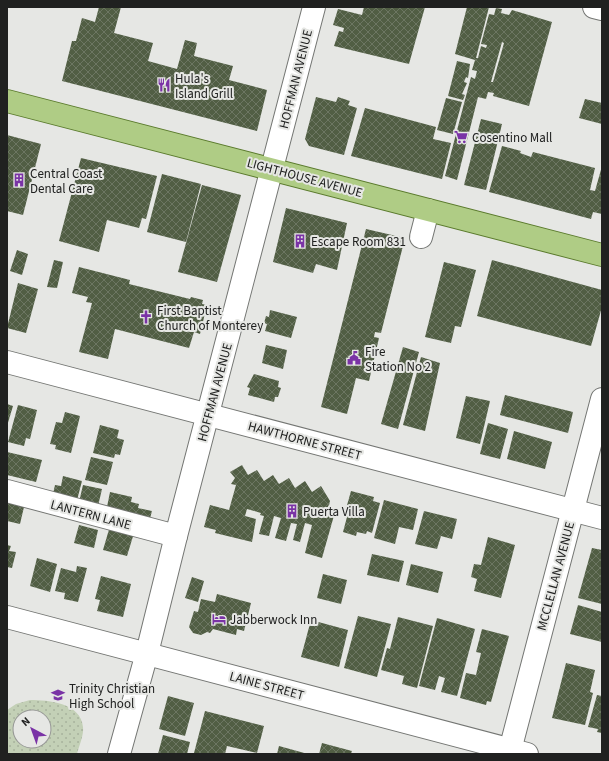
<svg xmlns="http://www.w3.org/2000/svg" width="609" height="761" viewBox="0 0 609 761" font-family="'Source Sans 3',sans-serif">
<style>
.grass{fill:url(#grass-dots);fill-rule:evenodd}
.building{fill:url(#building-cross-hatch);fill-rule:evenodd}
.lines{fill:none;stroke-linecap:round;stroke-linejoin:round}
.minor-casing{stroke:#747673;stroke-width:24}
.major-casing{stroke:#5a7a2c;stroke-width:24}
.minor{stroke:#fff;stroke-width:22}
.major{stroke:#afcc85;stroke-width:22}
.labels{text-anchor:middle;stroke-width:4;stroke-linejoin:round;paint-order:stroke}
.poi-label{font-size:13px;fill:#202120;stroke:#e6e7e4;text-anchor:start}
.street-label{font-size:13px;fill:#202120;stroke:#e6e7e4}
</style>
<defs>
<pattern id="grass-dots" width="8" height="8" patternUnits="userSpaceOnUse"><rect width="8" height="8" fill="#c3d0b6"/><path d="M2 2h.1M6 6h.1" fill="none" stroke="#a7b29c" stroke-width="1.8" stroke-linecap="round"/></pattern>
<pattern id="building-cross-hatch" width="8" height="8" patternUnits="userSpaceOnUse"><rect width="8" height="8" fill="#515e44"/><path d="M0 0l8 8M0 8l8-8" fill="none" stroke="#6c7662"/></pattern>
</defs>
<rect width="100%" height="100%" fill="#e6e7e4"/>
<path class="grass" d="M30,700C49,700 81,703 83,727C84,735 79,746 77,754H7V710L16,704ZM20,717H44V741H20Z"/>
<g class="building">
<polygon points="99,7 121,7 114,33 153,43 148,61 177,69 185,40 197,43 194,56 233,66 229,80 267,90 257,131 62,81 72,41 76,41 82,18 95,22"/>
<polygon points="364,7 425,7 409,64 334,46 339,31 343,32 344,28 333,25 338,9 362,15"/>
<path d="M467,7H489L476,58H478L481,46L486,48L487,45L481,44L489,14L494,15L496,8L502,9L501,13L509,15L512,10L552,22L529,106L493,96L494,93L488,92L486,99L478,97L457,180L445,176L471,77L475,79L477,71L472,70L475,60L455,54ZM502,42L504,43L493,82H491Z"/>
<polygon points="457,61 470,64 468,78 466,77 464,82 467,83 462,94 465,95 463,100 448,96"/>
<polygon points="316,97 336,102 338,97 350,101 348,105 357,108 344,155 309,146 305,139"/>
<polygon points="446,98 462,102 453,134 437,130"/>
<polygon points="585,99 602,103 602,124 579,118"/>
<polygon points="365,108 436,127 433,139 451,143 442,179 351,156"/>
<polygon points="481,119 502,124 486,190 464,185"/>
<polygon points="7,135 41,144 23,215 7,211"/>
<polygon points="502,146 521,151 520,153 531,157 533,152 595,168 590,190 595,191 602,166 602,214 593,212 591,219 489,192"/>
<polygon points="81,158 157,176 146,219 142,218 139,228 107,220 99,252 59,241"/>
<polygon points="162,174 201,184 186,242 147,232"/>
<polygon points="202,185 241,195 217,282 178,272"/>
<polygon points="286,208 347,223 337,270 316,264 313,273 273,262"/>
<polygon points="366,229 405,238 381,333 375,332 374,337 379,338 369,381 356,378 347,414 321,407"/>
<polygon points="17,250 28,254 22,275 10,271"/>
<polygon points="54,260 63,262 57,288 47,287"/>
<polygon points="492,260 602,290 602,307 591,346 477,316"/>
<polygon points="444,262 476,270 461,327 455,326 451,343 425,337"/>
<polygon points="79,267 130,280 129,284 190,299 191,297 203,300 202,304 207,305 200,334 194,332 189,348 115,329 108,359 79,352 92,303 86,302 88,297 72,293"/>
<polygon points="18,283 38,289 26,333 7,328"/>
<polygon points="270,310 297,317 291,338 265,331 267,324 264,323 266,316 269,317"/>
<polygon points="266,345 287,350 283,369 262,363"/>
<polygon points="403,347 419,352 398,429 381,424"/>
<polygon points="421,357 440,363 425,431 403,425"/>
<polygon points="254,374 279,381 278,387 281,388 278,397 275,397 274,402 248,395 250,388 247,387"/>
<polygon points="505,395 573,412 568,433 500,415"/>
<polygon points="466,396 490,401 480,444 456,438"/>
<polygon points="7,404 13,406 7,426"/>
<polygon points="18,405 37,410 30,439 26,438 24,446 8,442"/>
<polygon points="65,412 80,416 71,453 55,449 56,445 50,444 56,422 62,423"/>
<polygon points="488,423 508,429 500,459 480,454"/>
<polygon points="100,425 119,430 117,438 124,440 120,455 115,454 114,458 93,453"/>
<polygon points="514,431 552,442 545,469 507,459"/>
<polygon points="7,452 42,460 36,482 7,475"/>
<polygon points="91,457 113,462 107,485 85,480"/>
<polygon points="242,465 248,475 257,470 264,481 273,475 279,484 289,478 295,488 305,481 312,492 321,486 330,501 328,510 335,512 322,558 305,553 312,525 305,523 300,542 293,540 297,524 291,523 286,541 275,538 281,518 274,516 269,536 259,534 264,516 260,515 261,513 247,509 245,516 256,519 252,542 215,533 216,530 204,527 210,505 229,510 236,485 231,484 235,478 230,472"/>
<polygon points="63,476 82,481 76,504 52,498 55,485 61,486"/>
<polygon points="83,485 102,489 98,506 79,502"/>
<polygon points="351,491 374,497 373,501 380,503 372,533 367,531 366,534 357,532 356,536 343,532 347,517 344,516"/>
<polygon points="110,492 132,497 131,502 139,504 138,508 152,511 149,522 106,512"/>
<polygon points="384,500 418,509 413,530 399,527 395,544 374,538"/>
<polygon points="7,501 29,502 27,508 24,507 20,524 7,521"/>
<polygon points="424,511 457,519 452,539 441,536 437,549 415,544"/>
<polygon points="79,525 98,530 94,548 74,543"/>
<polygon points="110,526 134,533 127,556 103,550"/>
<polygon points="488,537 515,545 501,598 474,591 477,579 471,577 474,564 481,565"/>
<polygon points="7,545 11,546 9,551 16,552 12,568 7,567"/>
<polygon points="592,548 602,550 602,604 578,598"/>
<polygon points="372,554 404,561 399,582 367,575"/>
<polygon points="37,558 57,564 50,592 30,586"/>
<polygon points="411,564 443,572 438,593 406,585"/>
<polygon points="77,566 87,568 78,602 64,599 65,593 55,591 61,568 76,572"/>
<polygon points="323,574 347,580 341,604 317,598"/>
<polygon points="101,576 131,584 123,617 97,611 100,600 95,599"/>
<polygon points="192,577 204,581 198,602 185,598"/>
<polygon points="217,594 251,603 244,631 237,629 236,635 213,629 210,633 207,632 201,635 193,633 189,627 194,611 198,612 201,599 215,602"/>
<polygon points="578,605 602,612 602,642 570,634"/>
<polygon points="358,616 391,624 377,677 344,668"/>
<polygon points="398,617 433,626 417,688 402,684 404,676 381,670 387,648 390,649"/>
<polygon points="437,618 475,629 457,696 441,692 445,678 439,676 435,690 419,686"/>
<polygon points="311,620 348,630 339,667 301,657"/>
<polygon points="482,629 509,636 491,702 487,701 486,705 460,698 466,673 476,675 481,653 476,652"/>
<polygon points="566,663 595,670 590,692 593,693 585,725 552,718"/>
<polygon points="597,695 602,696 602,733 597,732 598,729 588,727"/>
<polygon points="168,696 194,703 185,736 159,729"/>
<polygon points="205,711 264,726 257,753 227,746 225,754 194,753"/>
<polygon points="163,735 190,742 187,754 158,754"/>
<polygon points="322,743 352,751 351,754 319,754"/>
<polygon points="279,746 308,754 277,754"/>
</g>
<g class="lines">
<g class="minor-casing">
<g id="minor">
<polyline points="594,7 602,9"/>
<polyline points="421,237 428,210"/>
<polyline points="7,362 602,518"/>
<polyline points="7,491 176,536"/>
<polyline points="7,617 527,754"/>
<polyline points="119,754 147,653 176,536 314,7"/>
<polyline points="509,754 602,399"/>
</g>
</g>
<g class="major-casing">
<polyline id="major" points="7,101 602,255"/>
</g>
<use href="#minor" class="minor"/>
<use href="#major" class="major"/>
</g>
<defs>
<g id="restaurant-bare" transform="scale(1.08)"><path d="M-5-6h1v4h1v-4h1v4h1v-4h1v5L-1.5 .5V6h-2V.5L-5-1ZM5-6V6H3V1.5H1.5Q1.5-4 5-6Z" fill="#7a33a6" stroke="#e6e7e4" stroke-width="2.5" paint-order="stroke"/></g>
<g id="supermarket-bare" transform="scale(1.08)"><path d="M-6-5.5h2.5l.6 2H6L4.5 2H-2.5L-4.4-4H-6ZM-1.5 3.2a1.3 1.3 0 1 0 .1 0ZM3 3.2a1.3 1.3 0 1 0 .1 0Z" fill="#7a33a6" stroke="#e6e7e4" stroke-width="2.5" paint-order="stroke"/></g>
<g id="building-bare" transform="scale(1.08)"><path d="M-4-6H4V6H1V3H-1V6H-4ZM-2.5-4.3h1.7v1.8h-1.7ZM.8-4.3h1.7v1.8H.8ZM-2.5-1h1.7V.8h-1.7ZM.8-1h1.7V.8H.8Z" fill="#7a33a6" stroke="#e6e7e4" stroke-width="2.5" paint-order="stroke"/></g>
<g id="church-bare" transform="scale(1.08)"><path d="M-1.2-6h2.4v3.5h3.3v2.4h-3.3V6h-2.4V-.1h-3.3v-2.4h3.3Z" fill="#7a33a6" stroke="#e6e7e4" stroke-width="2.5" paint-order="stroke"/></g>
<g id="civic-bare" transform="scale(1.08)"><path d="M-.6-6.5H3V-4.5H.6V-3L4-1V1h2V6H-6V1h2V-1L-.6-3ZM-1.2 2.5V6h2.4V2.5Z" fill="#7a33a6" stroke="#e6e7e4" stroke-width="2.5" paint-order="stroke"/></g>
<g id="hotel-bare" transform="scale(1.08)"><path d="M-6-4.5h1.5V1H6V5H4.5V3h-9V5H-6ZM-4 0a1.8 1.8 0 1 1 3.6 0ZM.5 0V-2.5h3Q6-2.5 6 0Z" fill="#7a33a6" stroke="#e6e7e4" stroke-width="2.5" paint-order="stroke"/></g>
<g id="school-bare" transform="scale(1.08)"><path d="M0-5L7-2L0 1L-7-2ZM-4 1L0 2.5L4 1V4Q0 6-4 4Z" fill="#7a33a6" stroke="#e6e7e4" stroke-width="2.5" paint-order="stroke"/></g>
</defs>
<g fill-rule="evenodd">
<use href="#restaurant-bare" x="164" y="85"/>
<use href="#supermarket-bare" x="461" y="137"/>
<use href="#building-bare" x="19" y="180"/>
<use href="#building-bare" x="300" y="241"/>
<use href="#church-bare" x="146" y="317"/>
<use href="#civic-bare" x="354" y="358"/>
<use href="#building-bare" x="292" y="511"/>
<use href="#hotel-bare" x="219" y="619"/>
<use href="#school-bare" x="58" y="695"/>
</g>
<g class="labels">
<g class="poi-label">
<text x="175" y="83">Hula's<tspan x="175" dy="15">Island Grill</tspan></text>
<text x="472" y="142">Cosentino Mall</text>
<text x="30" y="178">Central Coast<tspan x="30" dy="15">Dental Care</tspan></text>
<text x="311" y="246">Escape Room 831</text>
<text x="157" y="315">First Baptist<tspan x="157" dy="15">Church of Monterey</tspan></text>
<text x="365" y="356">Fire<tspan x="365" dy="15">Station No 2</tspan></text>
<text x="303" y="516">Puerta Villa</text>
<text x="230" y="624">Jabberwock Inn</text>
<text x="69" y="693">Trinity Christian<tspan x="69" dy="15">High School</tspan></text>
</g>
<g class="street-label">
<text transform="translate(295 79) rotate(-76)" y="5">HOFFMAN AVENUE</text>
<text transform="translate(305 177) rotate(15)" y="5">LIGHTHOUSE AVENUE</text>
<text transform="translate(214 392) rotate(-75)" y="5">HOFFMAN AVENUE</text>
<text transform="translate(305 440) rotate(15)" y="5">HAWTHORNE STREET</text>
<text transform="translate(91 514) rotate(15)" y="5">LANTERN LANE</text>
<text transform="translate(555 576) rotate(-75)" y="5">MCCLELLAN AVENUE</text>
<text transform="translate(267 685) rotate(15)" y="5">LAINE STREET</text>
</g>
</g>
<rect width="609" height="761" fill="none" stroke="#202120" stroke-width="16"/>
<g transform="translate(32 729) rotate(319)"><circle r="19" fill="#e6e7e4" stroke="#979896"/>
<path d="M0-3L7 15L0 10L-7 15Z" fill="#7a33a6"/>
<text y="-6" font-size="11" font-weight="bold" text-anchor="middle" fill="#202120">N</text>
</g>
</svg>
